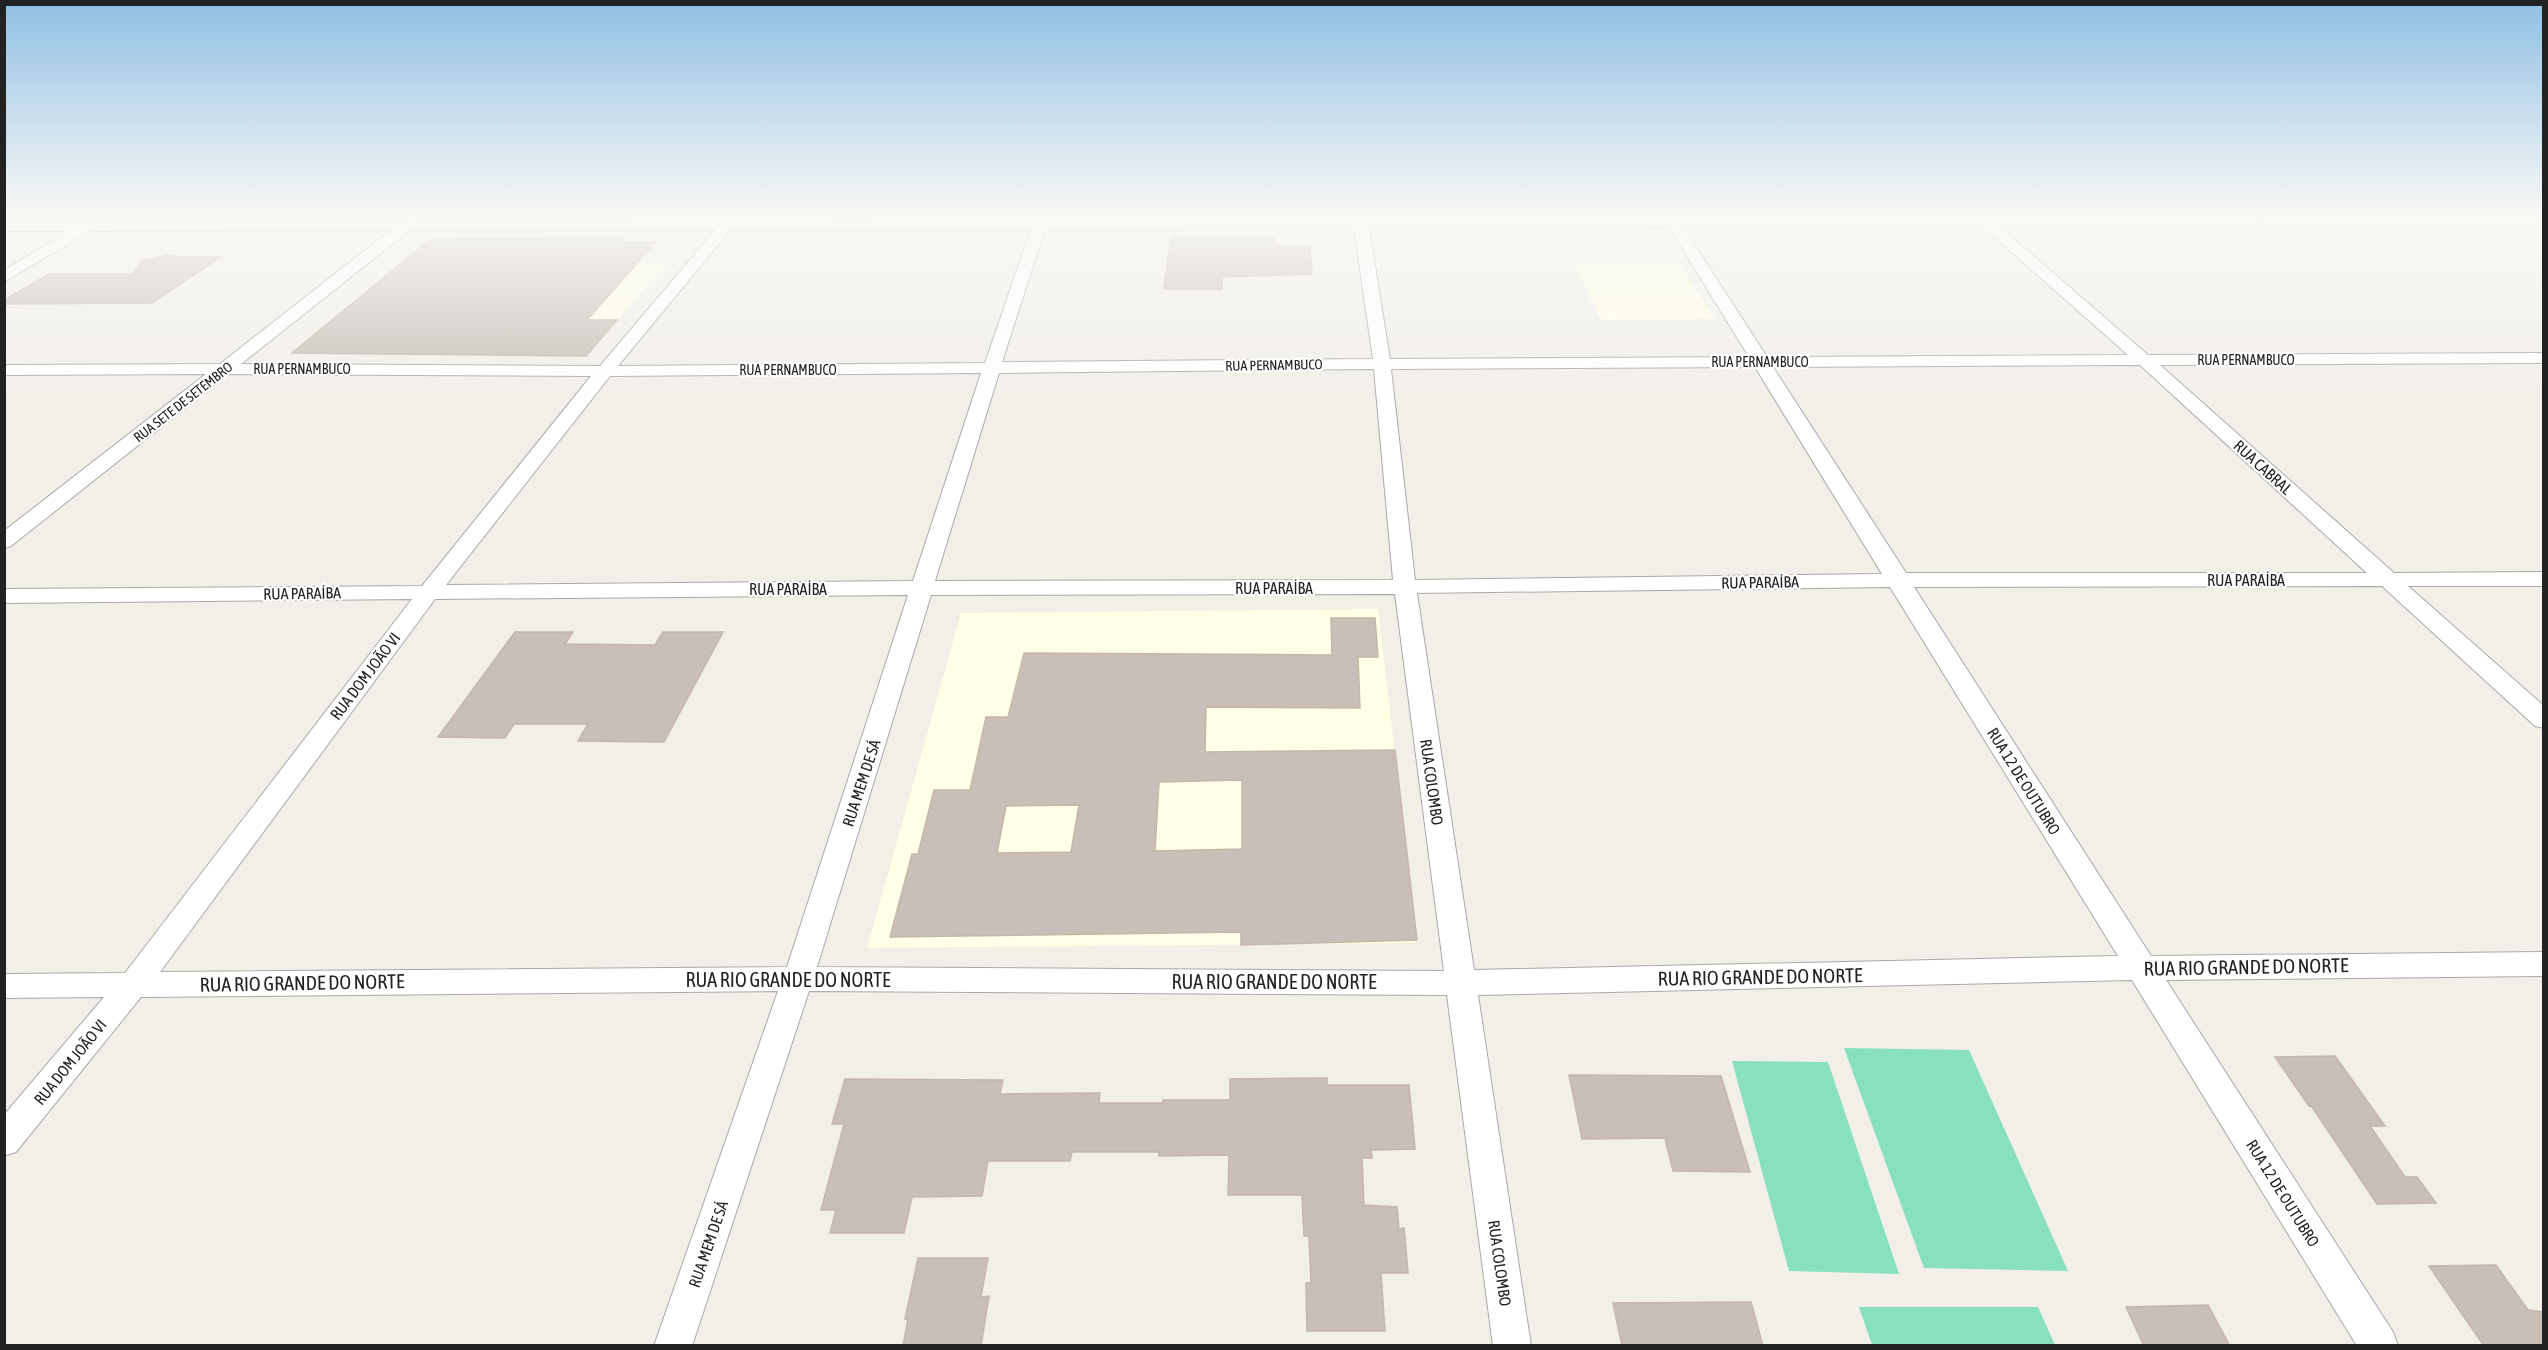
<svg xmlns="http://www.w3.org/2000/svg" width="2548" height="1350" viewBox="0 0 2548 1350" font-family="'Asap Condensed',sans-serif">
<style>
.education{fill:#ffffe5}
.pitch{fill:#88e0be}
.plaza{fill:#dddde8}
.building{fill:#c7bfb8;stroke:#c4b6ab;stroke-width:1.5;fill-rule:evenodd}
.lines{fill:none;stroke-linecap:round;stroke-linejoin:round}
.street-casing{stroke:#a9a9a9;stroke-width:2}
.street{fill:#fff;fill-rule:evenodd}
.labels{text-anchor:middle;stroke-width:4.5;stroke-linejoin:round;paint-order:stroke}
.far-street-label{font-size:14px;fill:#222;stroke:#fff}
.street-label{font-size:16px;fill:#222;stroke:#fff}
.near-street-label{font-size:20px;fill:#222;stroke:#fff}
</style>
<rect width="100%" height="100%" fill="#f2efe9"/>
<g class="education">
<polygon points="553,263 667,263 617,320 554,320 519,356 445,356"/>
<polygon points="1680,264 1715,319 1601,320 1574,265"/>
<polygon points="1378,609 1417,940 1413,943 867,948 961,613"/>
</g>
<g class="pitch">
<polygon points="1844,1048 1969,1050 2068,1271 1924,1268"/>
<polygon points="1732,1061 1828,1062 1899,1274 1789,1271"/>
<polygon points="1859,1307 2038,1307 2055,1345 1872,1345"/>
</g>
<polygon class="plaza" points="406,217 400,221 4,220 5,218"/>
<g class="building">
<polygon points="625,237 620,242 656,242 587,320 617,320 586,356 292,353 427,242 436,239"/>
<polygon points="1171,237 1274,237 1275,246 1310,246 1312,274 1222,277 1222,289 1164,289"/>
<polygon points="168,255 181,257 221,257 152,303 4,304 4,300 49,274 132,274 142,261"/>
<path d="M1331,618H1375L1378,657H1358L1360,708L1206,707L1205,752L1395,750L1417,940L1241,945V932L890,937L912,854H918L934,790H970L986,717H1008L1024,653L1332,655ZM1242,780V849L1155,851L1159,782ZM1079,805L1071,852L997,853L1006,806Z"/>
<polygon points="515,632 573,632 565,644 655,645 663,632 723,632 664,742 578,741 588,724 514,724 505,738 438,737"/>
<polygon points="2335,1056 2385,1126 2370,1126 2405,1177 2417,1177 2436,1203 2377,1204 2312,1107 2309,1106 2275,1057"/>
<polygon points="1569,1075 1721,1076 1750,1172 1673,1171 1665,1138 1582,1139"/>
<polygon points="1327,1078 1327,1085 1409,1085 1415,1149 1371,1150 1372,1158 1362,1158 1364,1205 1397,1207 1399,1229 1404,1228 1408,1273 1381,1273 1385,1331 1307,1331 1306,1283 1311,1283 1309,1236 1304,1236 1302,1195 1228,1195 1229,1155 1159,1156 1159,1152 1072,1152 1070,1161 988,1161 982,1196 912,1197 904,1233 830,1233 836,1210 821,1210 844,1124 832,1124 845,1079 1003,1080 1000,1094 1100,1093 1099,1103 1163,1103 1163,1100 1230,1100 1230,1079"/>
<polygon points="918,1258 988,1258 981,1297 989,1296 981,1346 903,1346 908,1319 905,1319"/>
<polygon points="2496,1265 2528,1310 2544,1312 2544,1346 2484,1346 2429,1266"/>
<polygon points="1751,1302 1763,1346 1622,1346 1613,1303"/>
<polygon points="2208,1305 2230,1346 2144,1346 2126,1307"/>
</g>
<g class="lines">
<g class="street-casing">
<path id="street" d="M726,217H741L738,221L1034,220L1035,217H1049L1048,220L1353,217H2254L2259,221L2252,225L1999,226L2148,355L2544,353V363L2160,365L2394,573L2544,572V586H2408L2544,706V728L2535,726L2382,586L1914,587L2151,956L2544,952V976L2166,980L2393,1332L2398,1346H2357L2132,980L1478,995L1531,1346H1493L1447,995L809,991L692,1346H654L778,991L141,997L16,1152L4,1156V1115L104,997L4,998V974L125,973L412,599L4,603V589L422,586L591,376L228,374L11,546L4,548V531L206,374L4,375V365L220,364L391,230L90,231L4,282V270L70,231H4V223L403,222L411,218L418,222L723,221ZM1982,226L2128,355L1767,357L1683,227ZM1669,227L1749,357L1390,359L1369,228ZM1354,228L1373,359L1002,362L1045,229ZM716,229L600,366L241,364L410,230ZM731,229H1031L985,363L618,366ZM2140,365L2367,573H1906L1773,367ZM1755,367L1882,574L1415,580L1391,369ZM1374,369L1393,580L935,581L999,373ZM981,373L913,581L446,585L610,376ZM1890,587L2118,956L1474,970L1417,593ZM1395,594L1444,971L817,967L931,595ZM908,595L787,967L160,972L435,599Z"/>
</g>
<use href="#street" class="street"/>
</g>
<linearGradient id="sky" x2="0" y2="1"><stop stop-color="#8fc0e4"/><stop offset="0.53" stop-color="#f9f8f5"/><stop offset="1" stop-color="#f9f8f5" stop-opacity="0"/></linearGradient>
<rect width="2548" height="406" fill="url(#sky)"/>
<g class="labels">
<g class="far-street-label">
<text x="2246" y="365">RUA PERNAMBUCO</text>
<text x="1760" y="367">RUA PERNAMBUCO</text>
<text transform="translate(1274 365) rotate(-1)" y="5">RUA PERNAMBUCO</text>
<text x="302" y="374">RUA PERNAMBUCO</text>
<text x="788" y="375">RUA PERNAMBUCO</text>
<text transform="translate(183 402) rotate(-38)" y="5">RUA SETE DE SETEMBRO</text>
</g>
<g class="street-label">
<text transform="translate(2263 467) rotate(42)" y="6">RUA CABRAL</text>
<text x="2246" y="586">RUA PARAÍBA</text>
<text transform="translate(1760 582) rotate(-1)" y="6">RUA PARAÍBA</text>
<text x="1274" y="594">RUA PARAÍBA</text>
<text x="788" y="595">RUA PARAÍBA</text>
<text transform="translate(302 593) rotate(-1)" y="6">RUA PARAÍBA</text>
<text transform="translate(365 676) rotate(-53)" y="6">RUA DOM JOÃO VI</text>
<text transform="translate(2024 781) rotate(58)" y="6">RUA 12 DE OUTUBRO</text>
<text transform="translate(1432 782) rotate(82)" y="6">RUA COLOMBO</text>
<text transform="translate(861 783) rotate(-72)" y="6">RUA MEM DE SÁ</text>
<text transform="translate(70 1062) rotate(-51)" y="6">RUA DOM JOÃO VI</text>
<text transform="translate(2283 1193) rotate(58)" y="6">RUA 12 DE OUTUBRO</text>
<text transform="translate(708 1244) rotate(-71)" y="6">RUA MEM DE SÁ</text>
<text transform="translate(1500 1263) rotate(82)" y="6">RUA COLOMBO</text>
</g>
<g class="near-street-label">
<text transform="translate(2246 967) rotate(-1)" y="7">RUA RIO GRANDE DO NORTE</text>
<text transform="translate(1760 977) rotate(-1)" y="7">RUA RIO GRANDE DO NORTE</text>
<text x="788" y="987">RUA RIO GRANDE DO NORTE</text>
<text x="1274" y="989">RUA RIO GRANDE DO NORTE</text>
<text transform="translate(302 983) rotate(-1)" y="7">RUA RIO GRANDE DO NORTE</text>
</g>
</g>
<rect width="2548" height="1350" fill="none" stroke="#222222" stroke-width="12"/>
</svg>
